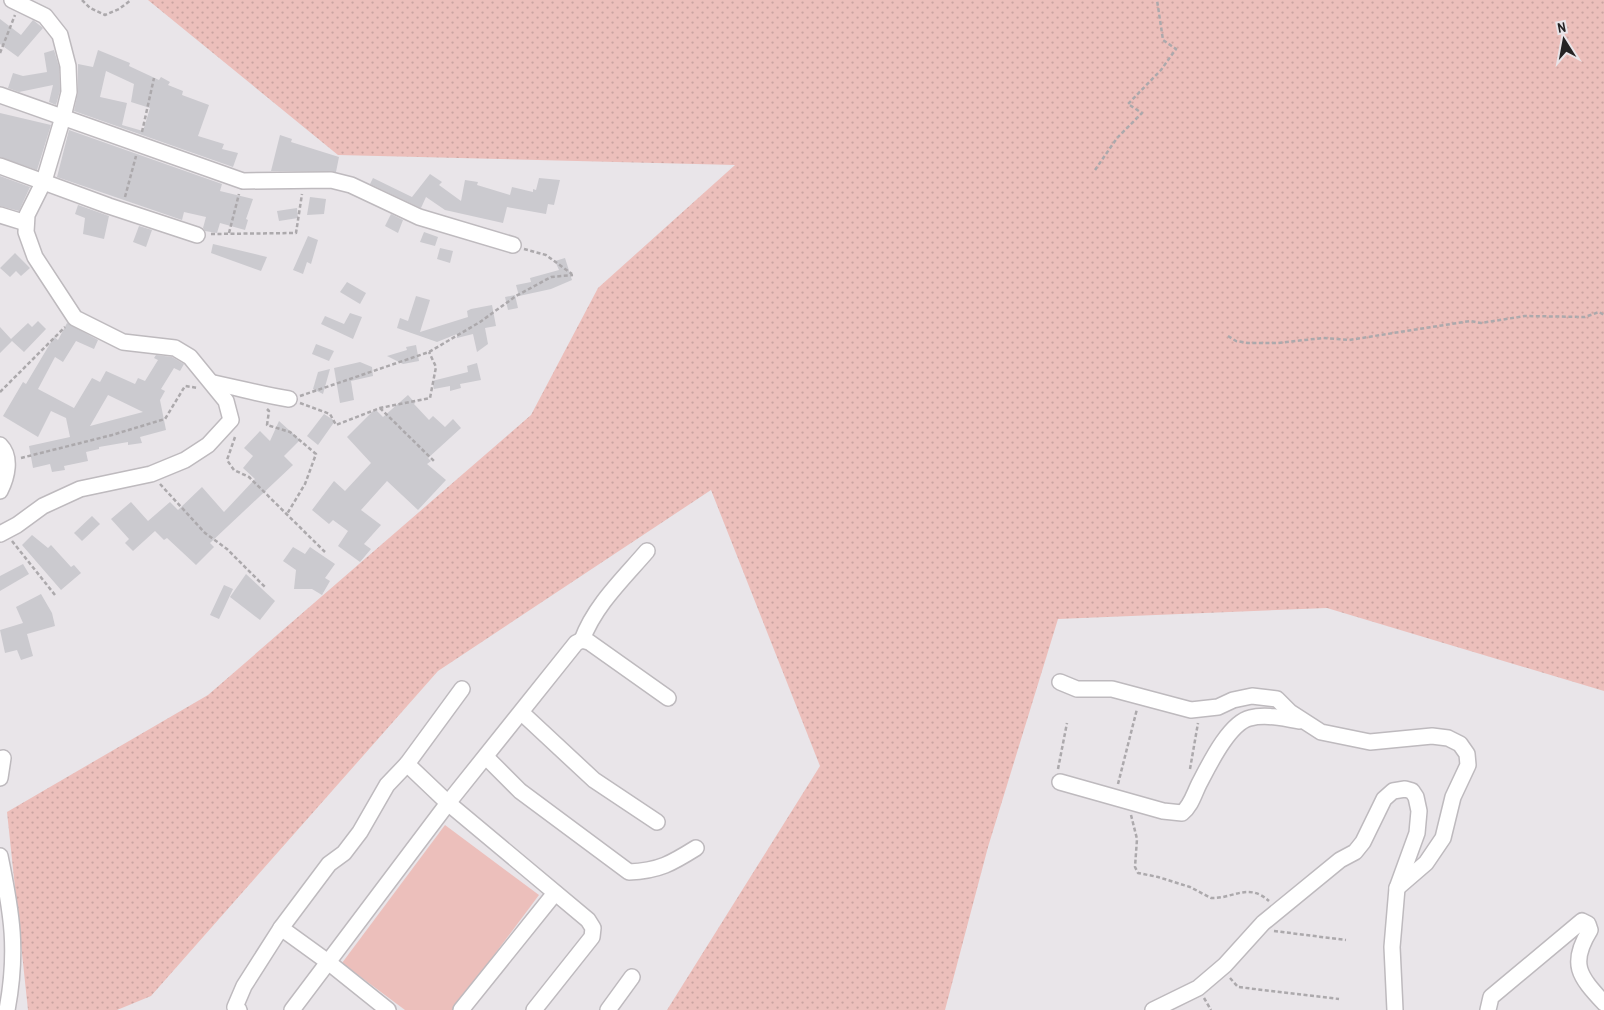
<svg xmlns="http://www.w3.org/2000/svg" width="1604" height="1010" viewBox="0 0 1604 1010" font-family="'Archivo Narrow',sans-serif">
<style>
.grass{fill:url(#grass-dots)}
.garden{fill:#ecbfbb}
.building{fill:#cbcacf;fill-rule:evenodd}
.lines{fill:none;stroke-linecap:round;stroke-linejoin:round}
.street-casing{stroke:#bebabe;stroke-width:18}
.path{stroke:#aca9ac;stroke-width:2.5;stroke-dasharray:4 2.5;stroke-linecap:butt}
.street{stroke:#fff;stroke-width:15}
</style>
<defs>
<pattern id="grass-dots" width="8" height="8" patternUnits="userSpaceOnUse" patternTransform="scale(1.25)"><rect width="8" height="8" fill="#ecbfbb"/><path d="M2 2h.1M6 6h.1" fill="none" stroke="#caa4a1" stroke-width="1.8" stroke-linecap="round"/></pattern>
</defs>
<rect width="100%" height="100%" fill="#e9e5e9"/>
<polygon class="grass" points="148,0 1604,0 1604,691 1327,608 1058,619 988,847 945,1010 667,1010 820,766 711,490 438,671 151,996 117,1010 28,1010 7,812 208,695 531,415 598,288 735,165 338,155"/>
<polygon class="garden" points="445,825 539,895 453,1010 405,1010 342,963"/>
<g class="building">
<polygon points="0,19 21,35 33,20 43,28 18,57 0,44"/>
<polygon points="54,50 59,67 60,91 56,105 49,102 53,85 19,92 8,88 13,73 23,76 47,72 44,53"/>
<path d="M98,50L130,63L129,66L159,80L161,77L170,82L168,85L183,91L182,95L209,105L198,136L224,144L222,149L238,153L233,167L74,111L78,92V64L93,67ZM106,71L134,84L131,102L150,108L143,131L122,125L127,103L100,97Z"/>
<polygon points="0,113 51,125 37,170 0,157"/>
<polygon points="69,130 222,184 220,191 253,199 246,219 248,220 245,230 220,223 217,233 205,231 203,228 206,217 184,212 182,220 57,177"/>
<polygon points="280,135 292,139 291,142 339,157 336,172 271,171"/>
<polygon points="430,174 442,182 439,185 461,201 465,180 478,182 477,185 510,195 512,187 533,192 533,189 536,190 539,178 560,180 554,205 548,204 546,214 507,207 503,223 445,210 426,197 421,208 370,184 373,178 412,197"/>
<polygon points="0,176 30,187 19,211 0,206"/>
<polygon points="310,197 326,199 324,214 307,215"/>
<polygon points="78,205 109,216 104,239 83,234 85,218 75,214"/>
<polygon points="297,208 298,218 279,221 277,211"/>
<polygon points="391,214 403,220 398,233 385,226"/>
<polygon points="139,226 152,230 146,247 133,242"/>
<polygon points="424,232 438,237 435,246 420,242"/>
<polygon points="308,236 318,240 311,264 307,262 303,274 293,270"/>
<polygon points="213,244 267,257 261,271 211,253"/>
<polygon points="440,248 453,251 450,263 437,259"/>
<polygon points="15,253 30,268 21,276 16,271 10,277 0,268"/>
<polygon points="565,258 572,280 551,289 519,296 516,285 531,282 530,278 559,270 555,261"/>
<polygon points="347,282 366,293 360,304 340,292"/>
<polygon points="515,295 518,308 508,310 505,297"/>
<polygon points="416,296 430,300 420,332 468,317 467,311 471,309 492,305 496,326 485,328 488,344 477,352 473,334 457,338 457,334 437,342 397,328 400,318 408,321"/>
<polygon points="350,313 362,317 353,339 321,324 325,316 344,324"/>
<polygon points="38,321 46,329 24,352 12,341 0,353 0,327 11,339 28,323 32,327"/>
<path d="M67,323L98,340L94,349L76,341L63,362L55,357L38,389L74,408L92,378L100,382L106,371L135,384L138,378L145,381L158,360L154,358L156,355L172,357L184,364L180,371L174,368L161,389L165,391L160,400L166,430L140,437L142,443L128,445V442L99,447V449L86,452L88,461L64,466L65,470L52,472L50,464L33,468L29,446L70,437L66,418L51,411L38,437L3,416L23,382L26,384L54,337L58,340ZM108,395L143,412L90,426Z"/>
<polygon points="316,344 334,351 329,361 312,354"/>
<polygon points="416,345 419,361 403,364 387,356 407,350 406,347"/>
<polygon points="360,362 372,367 373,376 351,381 354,400 340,403 334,368"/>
<polygon points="477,363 481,380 460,384 461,388 450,391 450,386 434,389 432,381 468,372 467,366"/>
<polygon points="330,369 323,394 313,389 318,372"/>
<polygon points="408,395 415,403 414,404 429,420 433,416 445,427 453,419 461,428 428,458 431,461 427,464 446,480 418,510 387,481 361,510 381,525 364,544 371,549 360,562 338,546 348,531 333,520 329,524 312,510 334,481 345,491 371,463 347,437 375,409 383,417"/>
<polygon points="324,414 335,421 318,445 307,436"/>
<polygon points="279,421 300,440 284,456 293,465 210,543 214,547 196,565 167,538 164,540 155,531 133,551 125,543 129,539 111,519 131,502 148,521 170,502 178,510 202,487 224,512 255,479 243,468 253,456 244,448 260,431 270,441"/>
<polygon points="92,516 100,524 82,541 74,533"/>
<polygon points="32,535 48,548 51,545 71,567 74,565 81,573 61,590 22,545"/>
<polygon points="293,547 305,554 310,547 335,564 325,578 330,581 322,595 312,589 294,589 296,570 283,561"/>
<polygon points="23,564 29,574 0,591 0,576"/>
<polygon points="246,574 275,601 260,620 230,597"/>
<polygon points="224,585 233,589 219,619 210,615"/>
<polygon points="41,594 52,613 55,626 27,634 33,656 21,660 17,650 5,653 0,630 23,623 16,607"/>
</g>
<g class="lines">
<g class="street-casing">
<g id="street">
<polyline points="0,95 243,181 331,180 351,185 419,217 513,245"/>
<polyline points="0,166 109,206 197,235"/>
<polyline points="0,215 26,223"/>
<path d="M214,383C239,388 263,395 289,399"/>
<path d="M0,445C12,457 7,477 0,491"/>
<polyline points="0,534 17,525 43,506 80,489 151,474 185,460 208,445 231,420 226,401 190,357 175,348 123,342 75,318 35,257 26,232 27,215 44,181 63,117 69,92 68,66 60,35 45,16 12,0"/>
<path d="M582,640C595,605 623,579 647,551"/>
<polyline points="1060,682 1077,689 1112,689 1191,710 1218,707 1233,700 1252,696 1277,699 1290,712 1321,732 1370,742 1432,736 1448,738 1460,744 1467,754 1468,765 1453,797 1443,838 1426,863 1397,888"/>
<polyline points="522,713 594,780 657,822"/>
<path d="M486,757L520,791L629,872C659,871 672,863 696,848"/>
<polyline points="407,764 448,803 588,920 593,928 592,937 534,1010"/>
<polyline points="0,778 3,758"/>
<path d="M1060,782L1163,811L1182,813C1191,806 1194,794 1199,784C1209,765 1229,723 1250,718C1265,714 1284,718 1299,721"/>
<path d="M0,856C12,914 18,951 7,1010"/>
<polyline points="281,928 328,962 388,1010"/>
<polyline points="239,1010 235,1007 244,986 281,928 329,864 344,853 360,832 387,785 407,764 462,689"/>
<polyline points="292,1010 448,803 576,643 582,640 589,642 668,698"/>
<polyline points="461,1010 555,893"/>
<polyline points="608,1010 632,977"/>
<polyline points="1153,1010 1198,988 1225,965 1263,923 1340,860 1355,852 1363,842 1384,799 1393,791 1405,789 1412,791 1416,797 1419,811 1417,833 1397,888 1392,947 1395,1010"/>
<path d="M1488,1010L1491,997L1582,921L1588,924L1590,930C1569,964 1579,976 1604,1003"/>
</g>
</g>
<g class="path">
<polyline points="82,0 90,8 105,15 119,9 131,0"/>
<polyline points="0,53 15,15"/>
<polyline points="142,132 154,78"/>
<polyline points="1095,170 1117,138 1142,113 1128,104 1161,70 1176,49 1163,40 1157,0"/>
<polyline points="125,197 136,156"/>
<polyline points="229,233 239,194"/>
<polyline points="211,234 296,233 302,194"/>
<polyline points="524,249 546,255 572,274"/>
<polyline points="1228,336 1236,341 1248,343 1278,343 1323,338 1349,340 1470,321 1481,323 1525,316 1585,317 1599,312 1604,315"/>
<polyline points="0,392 65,327"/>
<polyline points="300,396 429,352 480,322 516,296 551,277 573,275"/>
<polyline points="300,403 330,414 336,425 380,408 430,398 436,367 429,352"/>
<polyline points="380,408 435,462"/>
<polyline points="267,409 269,411 267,425 290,432 316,454 305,484 287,514"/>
<polyline points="235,437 227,460 234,470 249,477 325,552"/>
<polyline points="21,458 112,435 165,419 185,386 198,388"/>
<polyline points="160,484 205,533 227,549 265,587"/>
<polyline points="12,541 55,595"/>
<polyline points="1058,769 1067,723"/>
<polyline points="1190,769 1198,723"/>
<polyline points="1118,784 1137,709"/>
<path d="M1131,815L1137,839L1135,867L1138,873L1158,877L1190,887L1211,898C1233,899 1248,882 1269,901"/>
<polyline points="1274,931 1346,940"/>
<polyline points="1230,978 1238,987 1339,999"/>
<polyline points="1204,998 1211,1010"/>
</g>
<use href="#street" class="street"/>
</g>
<g transform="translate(1564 40) rotate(349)" stroke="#e9e5e9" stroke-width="4" paint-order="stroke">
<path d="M0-4L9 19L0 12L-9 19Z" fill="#242324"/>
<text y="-8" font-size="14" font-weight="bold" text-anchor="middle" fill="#242324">N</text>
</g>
</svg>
